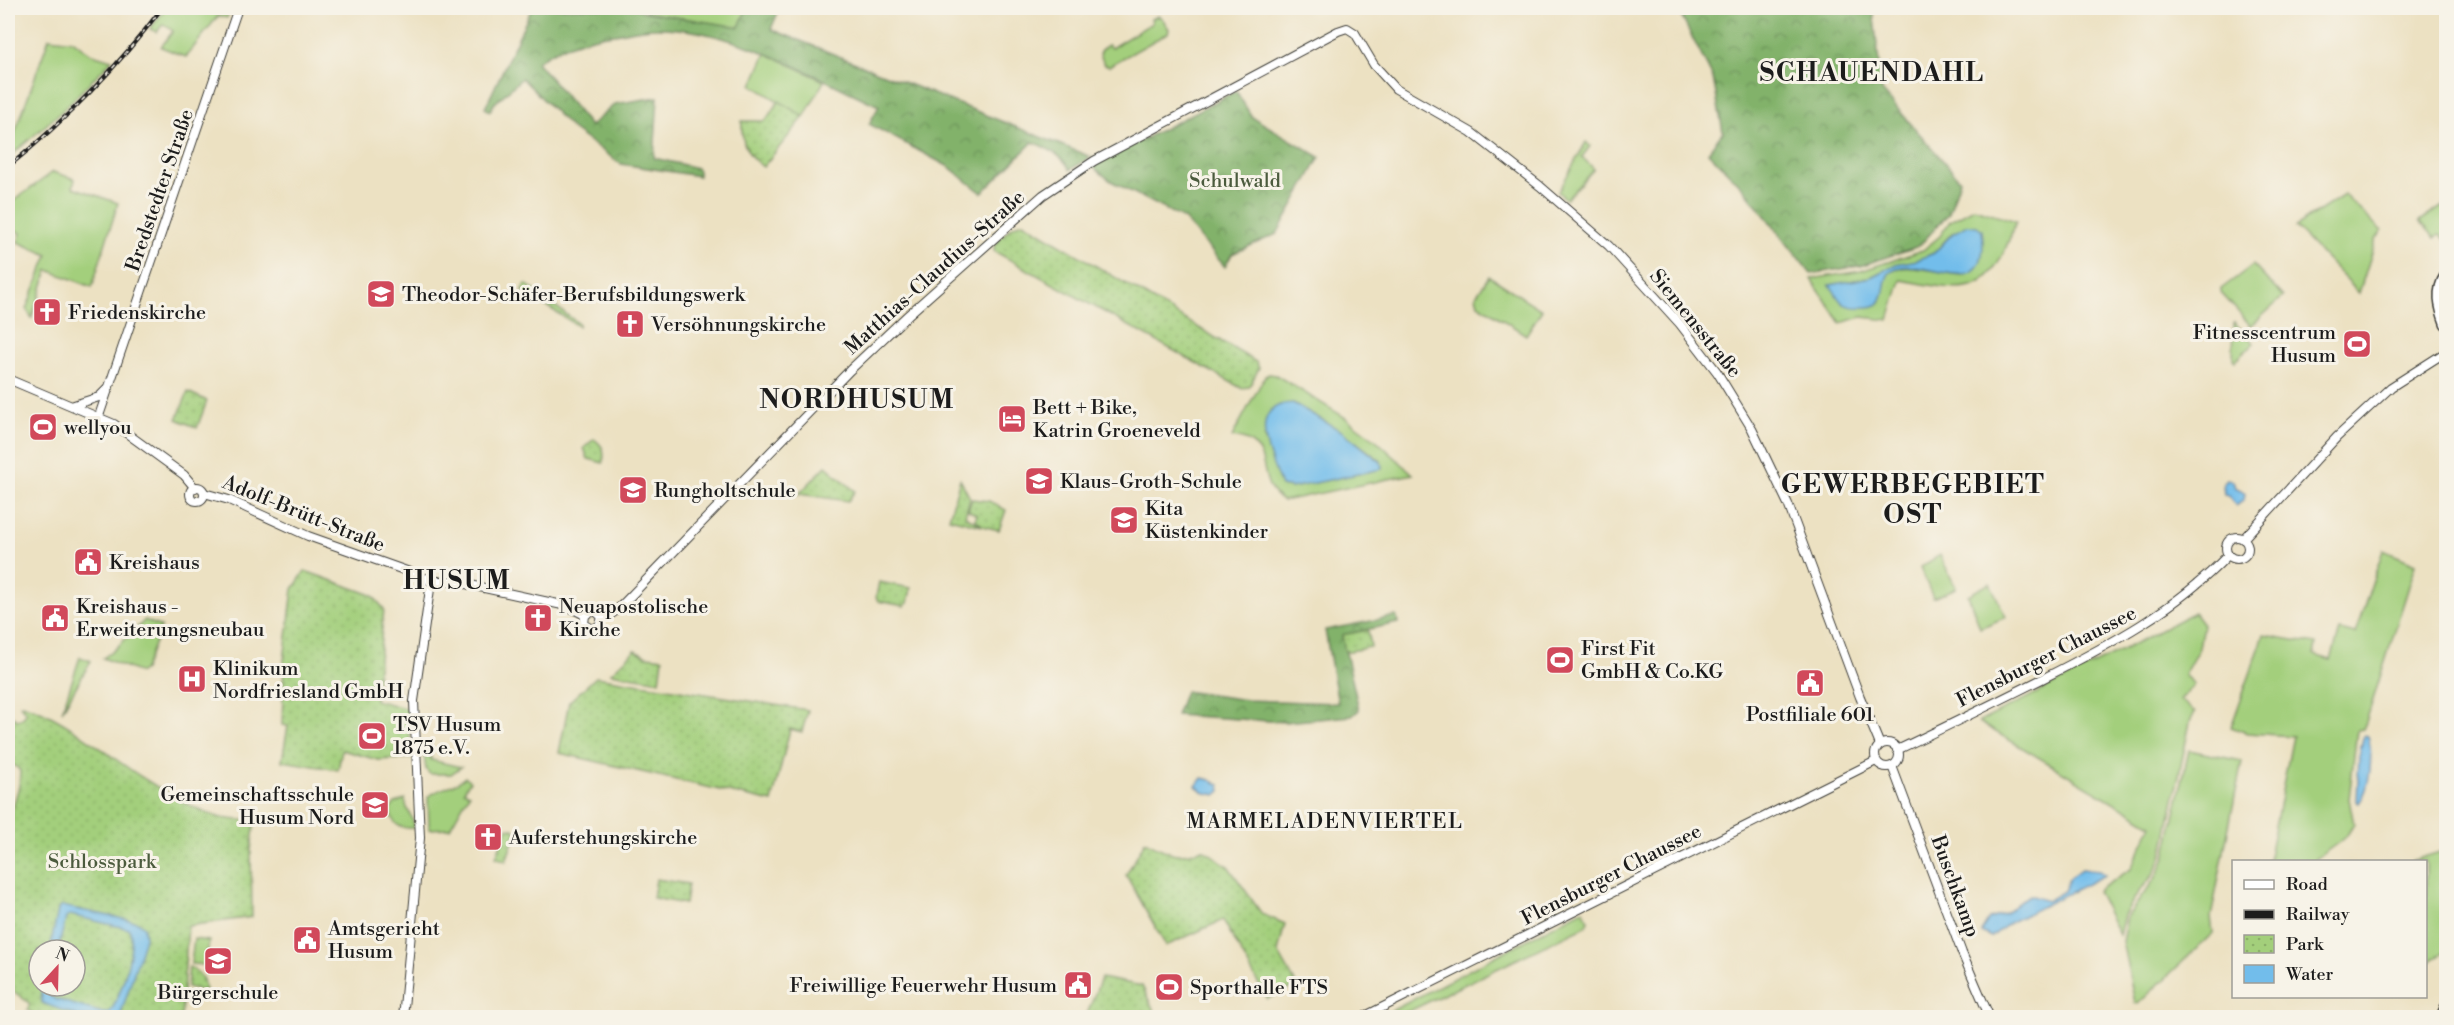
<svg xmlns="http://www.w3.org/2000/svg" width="2454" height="1025" viewBox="0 0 2454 1025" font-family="'Libre Bodoni',serif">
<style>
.grass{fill:#a3cf7b;stroke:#60764c;stroke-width:1.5;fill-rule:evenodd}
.forest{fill:url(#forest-crowns);stroke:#4f6744;stroke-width:1.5}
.park{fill:url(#park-dots);stroke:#60764c;stroke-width:1.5;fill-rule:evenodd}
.water{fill:#72bdeb;stroke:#476c84;stroke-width:1.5}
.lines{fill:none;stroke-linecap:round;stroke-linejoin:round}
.tertiary-casing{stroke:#3b3a35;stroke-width:10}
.secondary-casing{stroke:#3b3a35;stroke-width:10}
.trunk-casing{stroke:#3b3a35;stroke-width:13}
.tertiary{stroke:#fff;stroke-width:8}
.secondary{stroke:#fff;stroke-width:8}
.trunk{stroke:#fff;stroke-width:10}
.rail-casing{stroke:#1c1c1c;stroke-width:4}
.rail{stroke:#f7f3e8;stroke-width:1.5;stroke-dasharray:4.5;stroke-linecap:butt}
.labels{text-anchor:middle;stroke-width:6;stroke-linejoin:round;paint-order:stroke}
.park-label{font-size:20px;fill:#4b5b3d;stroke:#f7f3e8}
.street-label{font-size:20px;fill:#1c1c1c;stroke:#f7f3e8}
.poi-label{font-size:20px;fill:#1c1c1c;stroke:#f7f3e8;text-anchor:start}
.neighbourhood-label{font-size:21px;letter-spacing:1.5px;fill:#1c1c1c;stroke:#f7f3e8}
.district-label{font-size:26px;font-weight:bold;letter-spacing:1.5px;fill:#1c1c1c;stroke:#f7f3e8}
</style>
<defs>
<pattern id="forest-crowns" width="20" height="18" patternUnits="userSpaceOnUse" patternTransform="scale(1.5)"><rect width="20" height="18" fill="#82b26b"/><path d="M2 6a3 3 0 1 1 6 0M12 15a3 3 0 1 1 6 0" fill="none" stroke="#6a9057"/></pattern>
<pattern id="park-dots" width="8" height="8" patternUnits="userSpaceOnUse" patternTransform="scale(1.5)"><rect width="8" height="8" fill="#a3cf7b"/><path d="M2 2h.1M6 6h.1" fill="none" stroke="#8cb16a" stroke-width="1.8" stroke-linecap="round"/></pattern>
</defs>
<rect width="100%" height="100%" fill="#f7f3e8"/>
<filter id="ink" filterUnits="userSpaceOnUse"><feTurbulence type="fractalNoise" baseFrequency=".0167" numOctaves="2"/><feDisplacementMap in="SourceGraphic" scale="12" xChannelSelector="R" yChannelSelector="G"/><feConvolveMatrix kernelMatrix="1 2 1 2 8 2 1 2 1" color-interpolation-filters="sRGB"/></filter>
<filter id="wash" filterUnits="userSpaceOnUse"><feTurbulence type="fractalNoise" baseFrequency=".008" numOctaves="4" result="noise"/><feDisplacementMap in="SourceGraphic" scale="24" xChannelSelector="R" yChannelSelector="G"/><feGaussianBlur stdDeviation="1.35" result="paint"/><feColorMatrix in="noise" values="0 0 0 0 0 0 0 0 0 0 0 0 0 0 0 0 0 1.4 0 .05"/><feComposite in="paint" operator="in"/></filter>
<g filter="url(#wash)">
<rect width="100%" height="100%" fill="#ece1c2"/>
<g class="grass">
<polygon points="166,8 231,8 227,18 218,16 186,57 161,47 173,31 163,24 157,32 150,29"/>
<polygon points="647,8 747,8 739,28 645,12"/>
<polygon points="1158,16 1162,18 1169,29 1168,33 1109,66 1104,64 1100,54 1102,49 1108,45 1111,48 1152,23 1151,19"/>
<polygon points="49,38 74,41 89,53 112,60 61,112 8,158 8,152"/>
<polygon points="766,53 824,81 804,117 752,85"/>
<polygon points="1586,142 1590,146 1582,157 1594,169 1566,199 1558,192"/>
<polygon points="53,172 75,179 73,187 118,203 92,287 48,270 32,318 26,309 48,255 18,242 21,233 8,227 11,213 8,210 8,205"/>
<polygon points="2344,195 2382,231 2376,240 2359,293 2295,227"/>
<polygon points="2446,204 2446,240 2440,235 2435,238 2420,221"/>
<path d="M1974,208L2016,221C1990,297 1974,294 1901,280L1889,320L1862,317L1841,323L1811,279L1861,271L1923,250L1940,236L1950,221ZM1952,233L1963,275C1947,275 1898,259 1888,274C1883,281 1882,294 1880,302L1831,285L1871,277L1896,264L1917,261L1934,253Z"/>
<polygon points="2253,265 2283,297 2251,326 2221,293 2221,289"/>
<polygon points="1489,276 1542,310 1526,335 1478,304 1476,296"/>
<polygon points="526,284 579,324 578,326 522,291"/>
<polygon points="2234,322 2254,343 2235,361 2233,359"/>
<path d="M1269,374L1276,375L1346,418L1376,440L1413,474L1283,501C1257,486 1271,456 1251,443C1246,439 1238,438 1232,437L1265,376ZM1293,403L1343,432L1381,461L1382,469L1291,488L1281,486L1264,438Z"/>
<polygon points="2383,550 2416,564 2366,722 2363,729 2357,730 2349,799 2354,824 2346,837 2313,861 2268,861 2293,736 2247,733 2231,727 2264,635 2316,644 2314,655 2331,660 2340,630 2355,634"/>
<polygon points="1940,555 1956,588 1933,598 1920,567"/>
<polygon points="1990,583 2006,617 1980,628 1968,595"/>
<polygon points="2194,612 2203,624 2199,648 2184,675 2194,684 2180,700 2195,712 2190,722 2162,857 2153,875 2138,893 2124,915 2119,935 2097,891 2131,869 2152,825 1979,722 2142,640"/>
<polygon points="145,620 161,627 144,670 140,673 103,658 113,651"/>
<polygon points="80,657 91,661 62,711"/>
<polygon points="2189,750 2242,761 2211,917 2213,933 2138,1004 2135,1003 2122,941 2127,917 2156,877 2165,858"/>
<polygon points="424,755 431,757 431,760 461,767 451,774 430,774 426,770"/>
<path d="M465,777L470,781L464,791L469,794L450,828L429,829L428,797C439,787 454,788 465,777Z"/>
<path d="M405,799C406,812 414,816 414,828C400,829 392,825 390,810L395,803Z"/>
<polygon points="2446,850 2446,952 2426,963 2426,862 2411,861"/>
<polygon points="1583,910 1589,920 1586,926 1397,1017 1378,1018"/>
<polygon points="194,939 209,941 206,965 191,964"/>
</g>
<g class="forest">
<path d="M532,8H636L645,12L739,27L747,8H780L771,29L1091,157L1070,170C1063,155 1047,149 1033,142L982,193L949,167L869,124L879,106C813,76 729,26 655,28C641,28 627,32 614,34C590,37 555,47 537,62L590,126L615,104L658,97L654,158L697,168L699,176L621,164L572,129L522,78L494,104L490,111L485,108Z"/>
<polygon points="1677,8 1873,8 1882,91 1960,180 1949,213 1919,246 1860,266 1811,274 1744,189 1708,152 1723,132 1713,78"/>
<polygon points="1236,91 1252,117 1320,157 1277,234 1232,254 1225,267 1184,219 1111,181 1092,166"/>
<polygon points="1396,616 1398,623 1342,635 1359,710 1352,716 1285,722 1176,715 1185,691 1247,700 1338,703 1325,630"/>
</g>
<g class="park">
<path d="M779,101L804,117L763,167C746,155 741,142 742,121H765Z"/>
<path d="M1023,222L1256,362L1259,368L1249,387L1241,388L994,251C992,242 1013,224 1023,222Z"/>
<polygon points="188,392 207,401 197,428 177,419"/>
<path d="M594,439C604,446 605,452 603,463L588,459L584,448Z"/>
<polygon points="826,466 855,491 848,501 799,494"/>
<polygon points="960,479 970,498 965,516 982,525 975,519 977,515 968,510 972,499 989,501 1006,510 999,530 949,518"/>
<polygon points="305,571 372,595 384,609 375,700 409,709 411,758 378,760 342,750 338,770 282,761 288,726 282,725 284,660 293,589"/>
<polygon points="879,582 911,588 908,603 904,606 878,601 876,597"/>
<polygon points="1368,630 1371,647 1345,652 1342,635"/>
<polygon points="635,650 647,656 663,658 660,681 611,673"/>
<polygon points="596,677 808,710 802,732 790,729 772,802 559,753 569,702"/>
<path d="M22,704C53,713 83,736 110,755C138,776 184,806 218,817C229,820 243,820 255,821L251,850L252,917L188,926L181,1017H39L27,1010L30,1004L12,990L8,995V825L19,786L20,771L17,767L8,763V713L17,720L23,718L26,713L20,705ZM39,950H75V986H39Z"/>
<polygon points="507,828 514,829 516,833 506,861 496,857"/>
<path d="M1145,841C1168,853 1178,859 1203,849L1228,866L1262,914L1285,924L1278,952L1297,986L1267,999L1223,920L1166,946L1126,875Z"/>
<polygon points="656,879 688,884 685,904 653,898"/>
<path d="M189,967C201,973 204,978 205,991L187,987Z"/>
<polygon points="1101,978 1142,986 1157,1017 1086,1017"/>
</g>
<g class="water">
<path d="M1967,225L1977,226L1982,230C1991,306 1933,259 1897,268C1881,273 1888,292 1879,303C1874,309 1850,308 1844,304C1838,300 1834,290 1830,285L1871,277L1896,264L1917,260L1934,253L1953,233Z"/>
<path d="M1293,403L1343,432L1381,462L1382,469L1291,488L1281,486C1271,460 1244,404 1293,403Z"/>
<polygon points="2227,479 2233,481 2235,488 2245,493 2244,500 2236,506 2229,496 2224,494 2223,482"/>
<path d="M2364,735L2368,736C2373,754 2371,788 2359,803L2357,802L2359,756Z"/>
<polygon points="1202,778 1211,780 1220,785 1221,791 1216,795 1205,793 1196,786"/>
<polygon points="2081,869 2099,871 2105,875 2011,922 1991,937 1981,932 1989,919 2005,914 2021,900 2030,895 2047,901 2064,891 2069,878"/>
<path d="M62,906L138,922L144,927L145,938L120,1017H80L42,1003L41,986H51L50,996L55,999L103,1013H109C120,1000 137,943 129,929L70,915L66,918L59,945L51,943L58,910Z"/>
</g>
</g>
<g filter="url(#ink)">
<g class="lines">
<g class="tertiary-casing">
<g id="tertiary">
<polyline points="436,581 452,581 567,606 585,615"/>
<polyline points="585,615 584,624 593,629 600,625 602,617"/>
<polyline points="585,615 594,610 602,617"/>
<polyline points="602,617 613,613 621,606 850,370 908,315 1043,195 1094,161 1338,31 1347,28 1355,33 1374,65 1396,89 1471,132 1540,186 1609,246 1680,324 1717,372 1752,429 1788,504 1860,697 1880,745"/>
<polyline points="1892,766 1962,953 1990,1018"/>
</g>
</g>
<g class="secondary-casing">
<g id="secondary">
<polyline points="8,379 114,424 184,475 195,488"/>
<polyline points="74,405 99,397 107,389"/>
<polyline points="99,416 238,8"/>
<circle cx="197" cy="494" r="7"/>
<polyline points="204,493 229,500 308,536 418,575 424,579 423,584"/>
<circle cx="2237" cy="548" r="11"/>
<polyline points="2243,539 2337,437 2391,387 2446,352"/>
<circle cx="1887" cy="755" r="12"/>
<path d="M1897,750C1946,727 1994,703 2042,679C2109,645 2176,610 2228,555"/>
<polyline points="403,1018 420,838 414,701 430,589 435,585 432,577 424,579"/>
<polyline points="1361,1018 1876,761"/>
</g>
</g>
<g class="trunk-casing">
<g id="trunk">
<path d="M2446,275C2435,291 2440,308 2446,324"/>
<polyline points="2441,1018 2446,1007"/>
</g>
</g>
<use href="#tertiary" class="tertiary"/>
<use href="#secondary" class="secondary"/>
<use href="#trunk" class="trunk"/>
<g class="rail-casing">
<path id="rail" d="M8,167C66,120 117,68 162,8"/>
</g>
<use href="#rail" class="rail"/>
</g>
</g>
<defs>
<g id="school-square" transform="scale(1.5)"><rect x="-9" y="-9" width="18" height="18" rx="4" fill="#d1495b" stroke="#f7f3e8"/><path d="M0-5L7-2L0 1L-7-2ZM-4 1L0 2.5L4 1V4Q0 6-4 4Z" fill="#fff"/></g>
<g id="church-square" transform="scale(1.5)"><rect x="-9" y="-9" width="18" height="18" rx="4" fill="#d1495b" stroke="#f7f3e8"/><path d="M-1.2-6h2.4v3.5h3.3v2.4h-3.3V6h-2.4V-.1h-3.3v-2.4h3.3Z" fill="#fff"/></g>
<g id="stadium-square" transform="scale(1.5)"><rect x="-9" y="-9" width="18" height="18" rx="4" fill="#d1495b" stroke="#f7f3e8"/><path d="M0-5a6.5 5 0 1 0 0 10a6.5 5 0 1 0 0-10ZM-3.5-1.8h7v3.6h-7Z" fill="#fff"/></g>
<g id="hotel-square" transform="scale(1.5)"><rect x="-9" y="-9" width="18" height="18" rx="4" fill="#d1495b" stroke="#f7f3e8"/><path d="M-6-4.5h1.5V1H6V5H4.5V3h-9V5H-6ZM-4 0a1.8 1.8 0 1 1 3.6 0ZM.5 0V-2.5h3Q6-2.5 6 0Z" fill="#fff"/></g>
<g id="civic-square" transform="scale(1.5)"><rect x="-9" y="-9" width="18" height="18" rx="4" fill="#d1495b" stroke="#f7f3e8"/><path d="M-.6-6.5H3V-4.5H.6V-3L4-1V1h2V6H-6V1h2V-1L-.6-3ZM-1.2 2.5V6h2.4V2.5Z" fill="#fff"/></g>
<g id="hospital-square" transform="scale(1.5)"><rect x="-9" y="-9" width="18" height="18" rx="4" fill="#d1495b" stroke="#f7f3e8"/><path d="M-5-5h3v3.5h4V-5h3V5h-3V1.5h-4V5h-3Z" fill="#fff"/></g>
</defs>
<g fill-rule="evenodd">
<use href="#school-square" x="381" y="294"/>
<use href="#church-square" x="47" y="312"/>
<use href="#church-square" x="630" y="324"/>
<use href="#stadium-square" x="2357" y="344"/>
<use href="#hotel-square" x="1012" y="419"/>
<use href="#stadium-square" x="43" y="427"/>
<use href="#school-square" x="1039" y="481"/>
<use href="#school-square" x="633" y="490"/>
<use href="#school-square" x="1124" y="520"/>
<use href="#civic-square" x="88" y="562"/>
<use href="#civic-square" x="55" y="618"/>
<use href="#church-square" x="538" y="618"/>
<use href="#stadium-square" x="1560" y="660"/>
<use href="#hospital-square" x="192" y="679"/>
<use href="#civic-square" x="1810" y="683"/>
<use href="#stadium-square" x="372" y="736"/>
<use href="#school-square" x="375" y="805"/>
<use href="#church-square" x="488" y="837"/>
<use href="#civic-square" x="307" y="940"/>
<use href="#school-square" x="218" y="961"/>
<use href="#civic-square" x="1078" y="985"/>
<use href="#stadium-square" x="1169" y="987"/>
</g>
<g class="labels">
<g class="park-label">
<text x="1235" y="187">Schulwald</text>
<text x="102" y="868">Schlosspark</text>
</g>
<g class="street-label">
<text transform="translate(159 190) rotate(-71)" y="7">Bredstedter Straße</text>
<text transform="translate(934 272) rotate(-42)" y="7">Matthias-Claudius-Straße</text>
<text transform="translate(1696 323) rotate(51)" y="7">Siemensstraße</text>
<text transform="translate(304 513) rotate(22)" y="7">Adolf-Brütt-Straße</text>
<text transform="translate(2046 656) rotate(-27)" y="7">Flensburger Chaussee</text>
<text transform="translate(1611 874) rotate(-27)" y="7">Flensburger Chaussee</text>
<text transform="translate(1956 886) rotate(70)" y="7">Buschkamp</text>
</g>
<g class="poi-label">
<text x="402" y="301">Theodor-Schäfer-Berufsbildungswerk</text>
<text x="68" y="319">Friedenskirche</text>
<text x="651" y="331">Versöhnungskirche</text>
<text x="2336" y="339" text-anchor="end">Fitnesscentrum<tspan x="2336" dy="23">Husum</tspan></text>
<text x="1033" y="414">Bett + Bike,<tspan x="1033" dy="23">Katrin Groeneveld</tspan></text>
<text x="64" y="434">wellyou</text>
<text x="1060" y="488">Klaus-Groth-Schule</text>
<text x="654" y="497">Rungholtschule</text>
<text x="1145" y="515">Kita<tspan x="1145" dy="23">Küstenkinder</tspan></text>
<text x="109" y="569">Kreishaus</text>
<text x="76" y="613">Kreishaus -<tspan x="76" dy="23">Erweiterungsneubau</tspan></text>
<text x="559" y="613">Neuapostolische<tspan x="559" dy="23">Kirche</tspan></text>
<text x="1581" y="655">First Fit<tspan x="1581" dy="23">GmbH &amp; Co.KG</tspan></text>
<text x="213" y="675">Klinikum<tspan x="213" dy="23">Nordfriesland GmbH</tspan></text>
<text x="1810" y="721" text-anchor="middle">Postfiliale 601</text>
<text x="393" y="731">TSV Husum<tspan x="393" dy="23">1875 e.V.</tspan></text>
<text x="354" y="801" text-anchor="end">Gemeinschaftsschule<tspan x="354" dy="23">Husum Nord</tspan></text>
<text x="509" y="844">Auferstehungskirche</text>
<text x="328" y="935">Amtsgericht<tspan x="328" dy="23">Husum</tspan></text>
<text x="1057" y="992" text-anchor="end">Freiwillige Feuerwehr Husum</text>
<text x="1190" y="994">Sporthalle FTS</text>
<text x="218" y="999" text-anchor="middle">Bürgerschule</text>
</g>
<g class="neighbourhood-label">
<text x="1325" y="828">MARMELADENVIERTEL</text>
</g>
<g class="district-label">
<text x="1872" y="81">SCHAUENDAHL</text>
<text x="857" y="408">NORDHUSUM</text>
<text x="1913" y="493">GEWERBEGEBIET<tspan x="1913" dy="30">OST</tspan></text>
<text x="457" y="589">HUSUM</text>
</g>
</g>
<rect width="2454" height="1025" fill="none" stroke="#f7f3e8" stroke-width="30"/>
<rect x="2232" y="860" width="195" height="138" fill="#f7f3e8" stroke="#9f9d96" stroke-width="1.5"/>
<rect x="2244" y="880" width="30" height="9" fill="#ffffff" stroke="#9f9d96" stroke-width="1.5"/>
<text x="2286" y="890" font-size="18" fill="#1c1c1c">Road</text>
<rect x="2244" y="910" width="30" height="9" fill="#1c1c1c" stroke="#9f9d96" stroke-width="1.5"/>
<text x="2286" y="920" font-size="18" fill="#1c1c1c">Railway</text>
<rect x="2244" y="935" width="30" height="18" fill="url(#park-dots)" stroke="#9f9d96" stroke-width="1.5"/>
<text x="2286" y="950" font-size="18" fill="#1c1c1c">Park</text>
<rect x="2244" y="965" width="30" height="18" fill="#72bdeb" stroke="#9f9d96" stroke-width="1.5"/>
<text x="2286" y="980" font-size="18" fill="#1c1c1c">Water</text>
<g transform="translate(57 968) rotate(22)"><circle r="28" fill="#f7f3e8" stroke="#9f9d96" stroke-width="1.5"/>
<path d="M0-4.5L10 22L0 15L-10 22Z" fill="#d1495b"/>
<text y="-9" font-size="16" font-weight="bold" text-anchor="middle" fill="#1c1c1c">N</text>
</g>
</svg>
